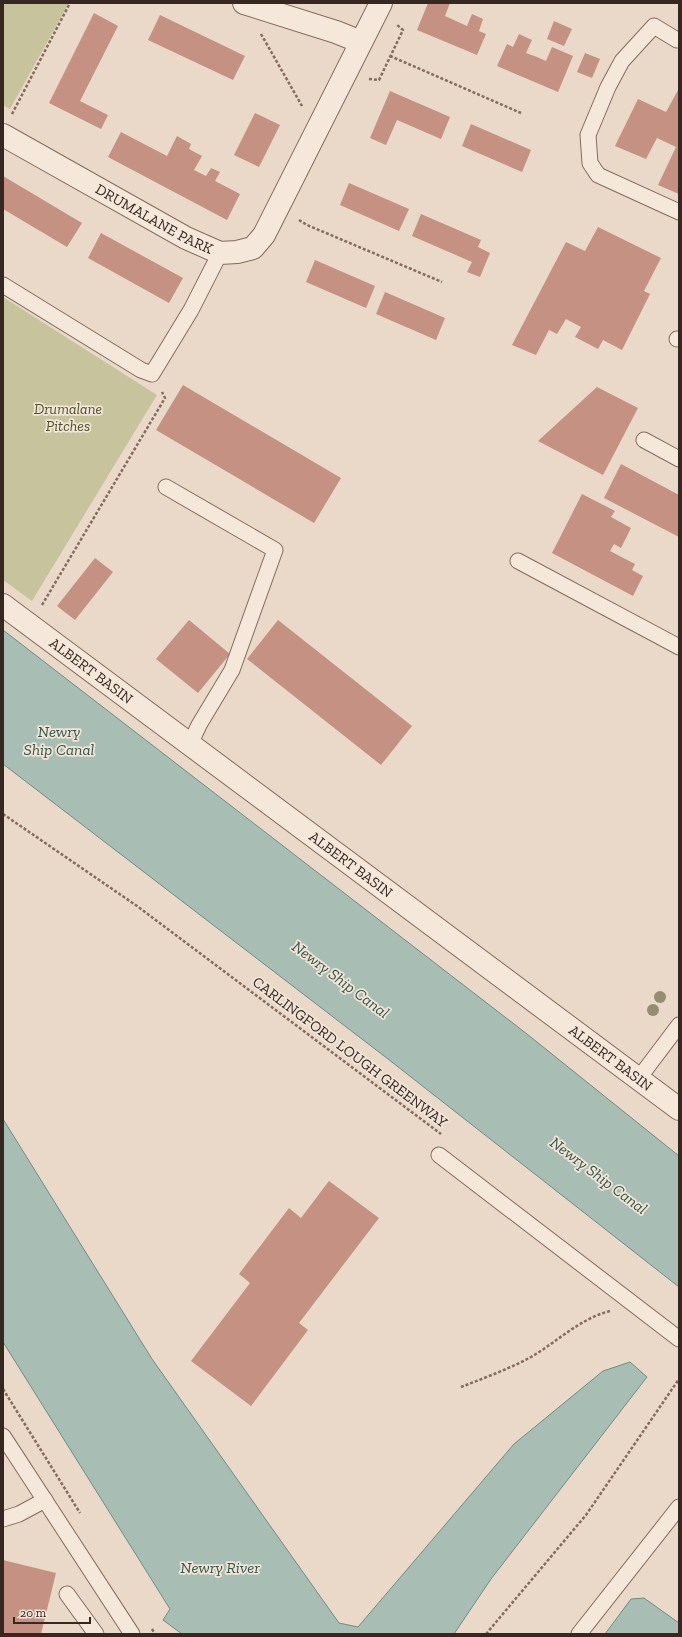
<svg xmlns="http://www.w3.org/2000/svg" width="682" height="1637" viewBox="0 0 682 1637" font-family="'Zilla Slab',serif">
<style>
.green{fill:#c7c49d}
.water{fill:#a8beb4;stroke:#708c80}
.building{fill:#c49182}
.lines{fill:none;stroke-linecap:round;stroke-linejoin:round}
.service-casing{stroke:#846b5f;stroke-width:17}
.minor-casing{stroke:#846b5f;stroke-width:24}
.path{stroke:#846b5f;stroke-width:2.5;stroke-dasharray:3 2;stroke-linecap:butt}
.service{stroke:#f5e8da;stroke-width:15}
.minor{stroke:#f5e8da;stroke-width:22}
.tree{fill:#948e71}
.labels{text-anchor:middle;stroke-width:3.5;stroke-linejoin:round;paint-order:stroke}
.street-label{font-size:15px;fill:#362721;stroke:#f2e5d7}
.park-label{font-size:15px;font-style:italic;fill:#4e502a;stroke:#f2e5d7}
.water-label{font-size:16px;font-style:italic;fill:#32544b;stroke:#f2e5d7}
</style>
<rect width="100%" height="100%" fill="#ead9c8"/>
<g class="green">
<polygon points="3,3 69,3 10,109 3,105"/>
<polygon points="3,297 157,395 32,601 3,580"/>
</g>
<g class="water">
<polygon points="3,630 527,1034 679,1156 679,1287 388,1059 3,764"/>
<polygon points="3,1119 152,1359 339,1623 358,1627 514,1444 603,1371 630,1362 647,1377 491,1579 454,1634 182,1634 163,1620 170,1609 3,1342"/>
<polygon points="644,1598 679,1623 679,1634 605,1634 631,1599"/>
</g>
<g class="building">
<polygon points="428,3 450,3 445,16 467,26 472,14 483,19 479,31 486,34 477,55 417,30"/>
<polygon points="94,13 118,26 80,101 108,115 101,129 49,103"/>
<polygon points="160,15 245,56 233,80 148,40"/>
<polygon points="554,21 572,29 564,46 547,39"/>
<polygon points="519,34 532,40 526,53 537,57 546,61 552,47 573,56 558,92 497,66 507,44 513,47"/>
<polygon points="585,53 600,59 592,78 577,72"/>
<polygon points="678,90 679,90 679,194 658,185 676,147 657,138 646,159 615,146 638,99 666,112"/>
<polygon points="390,91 450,117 441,139 397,120 386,145 370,138"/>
<polygon points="255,113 280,125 259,167 234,155"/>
<polygon points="471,124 531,150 522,172 462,146"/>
<polygon points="121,132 167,156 177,136 191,144 189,149 202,156 194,170 206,176 211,168 220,172 215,181 240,194 227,220 108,157"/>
<polygon points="3,176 82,223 67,247 3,209"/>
<polygon points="349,183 409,209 399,231 340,205"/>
<polygon points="421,214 481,240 478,247 490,253 480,277 467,272 472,262 412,236"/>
<polygon points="598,227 661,258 644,291 650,294 622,350 603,340 598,349 575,337 581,327 566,319 557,334 549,330 536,355 512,345 566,242 585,251"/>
<polygon points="101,233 183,278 169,303 88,258"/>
<polygon points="315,260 375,286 366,308 306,282"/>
<polygon points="385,292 445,318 436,340 376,314"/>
<polygon points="183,385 341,478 314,523 156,430"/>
<polygon points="597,387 638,408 603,475 538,441"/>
<polygon points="621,464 679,495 679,537 604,498"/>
<polygon points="582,494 615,511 611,517 631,528 621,548 614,544 610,551 635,564 632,570 643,576 633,596 552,553"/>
<polygon points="95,558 113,572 75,620 57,606"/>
<polygon points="189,620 230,654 198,693 156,659"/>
<polygon points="278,620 412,726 381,765 247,659"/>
<polygon points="329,1181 379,1218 299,1323 308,1330 251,1406 191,1361 250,1283 239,1274 289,1208 301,1218"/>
<polygon points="3,1560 56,1573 41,1634 3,1634"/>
</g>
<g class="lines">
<g class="service-casing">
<g id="service">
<polyline points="679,39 677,40 654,26 622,61 608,87 588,135 590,163 598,175 679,212"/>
<polyline points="3,285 141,370 152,374 191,310 220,253"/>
<polyline points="677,339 679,339"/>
<polyline points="644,440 679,459"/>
<polyline points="166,487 275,550 232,670 199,725 190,744"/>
<polyline points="518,561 679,647"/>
<polyline points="639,1078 679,1025"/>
<polyline points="439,1155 679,1339"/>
<polyline points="3,1436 132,1634"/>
<polyline points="3,1519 19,1514 45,1500"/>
<polyline points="67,1594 96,1634"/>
<polyline points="579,1634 679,1507"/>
</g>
</g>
<g class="minor-casing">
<g id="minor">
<polyline points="244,3 336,32 361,42"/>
<path id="s1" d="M3,135L186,238L220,253L237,252L253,248L264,235L381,3"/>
<path id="s2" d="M3,605L679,1109"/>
</g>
</g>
<g class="path">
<polyline points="261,34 302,106"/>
<polyline points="390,56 521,113"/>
<polyline points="369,79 379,80 403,30 396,24"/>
<polyline points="12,114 70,3"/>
<polyline points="299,220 307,225 442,282"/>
<polyline points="42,605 165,398 162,392"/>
<polyline points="3,814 137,906 441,1134"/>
<path d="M461,1387C484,1378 509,1369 531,1357C557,1342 579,1319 610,1311"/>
<polyline points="3,1389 80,1513"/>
<polyline points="152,1629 155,1634"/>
<polyline points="486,1634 586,1515 679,1379"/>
</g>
<use href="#service" class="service"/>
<use href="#minor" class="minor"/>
</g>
<g class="tree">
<circle cx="660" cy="997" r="6"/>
<circle cx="653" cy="1010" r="6"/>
</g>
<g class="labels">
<g class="street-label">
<text dy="5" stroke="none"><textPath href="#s1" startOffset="173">DRUMALANE PARK</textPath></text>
<text dy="5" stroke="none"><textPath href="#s2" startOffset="110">ALBERT BASIN</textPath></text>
<text dy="5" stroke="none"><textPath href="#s2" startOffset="434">ALBERT BASIN</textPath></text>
<text transform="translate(350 1052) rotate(37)" y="5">CARLINGFORD LOUGH GREENWAY</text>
<text dy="5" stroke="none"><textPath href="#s2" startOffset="758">ALBERT BASIN</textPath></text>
</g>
<g class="park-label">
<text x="68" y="414">Drumalane<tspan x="68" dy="17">Pitches</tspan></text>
</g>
<g class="water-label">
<text x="59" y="737">Newry<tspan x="59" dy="18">Ship Canal</tspan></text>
<text transform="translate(341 979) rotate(37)" y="6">Newry Ship Canal</text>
<text transform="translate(599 1175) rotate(37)" y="6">Newry Ship Canal</text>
<text x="220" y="1573">Newry River</text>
</g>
</g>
<rect width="682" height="1637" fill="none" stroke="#362721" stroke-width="8"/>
<path d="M14 1617v6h76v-6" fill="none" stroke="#362721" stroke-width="2"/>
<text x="20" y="1617" font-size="12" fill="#362721" stroke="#f2e5d7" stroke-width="3" paint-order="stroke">20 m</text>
</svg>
